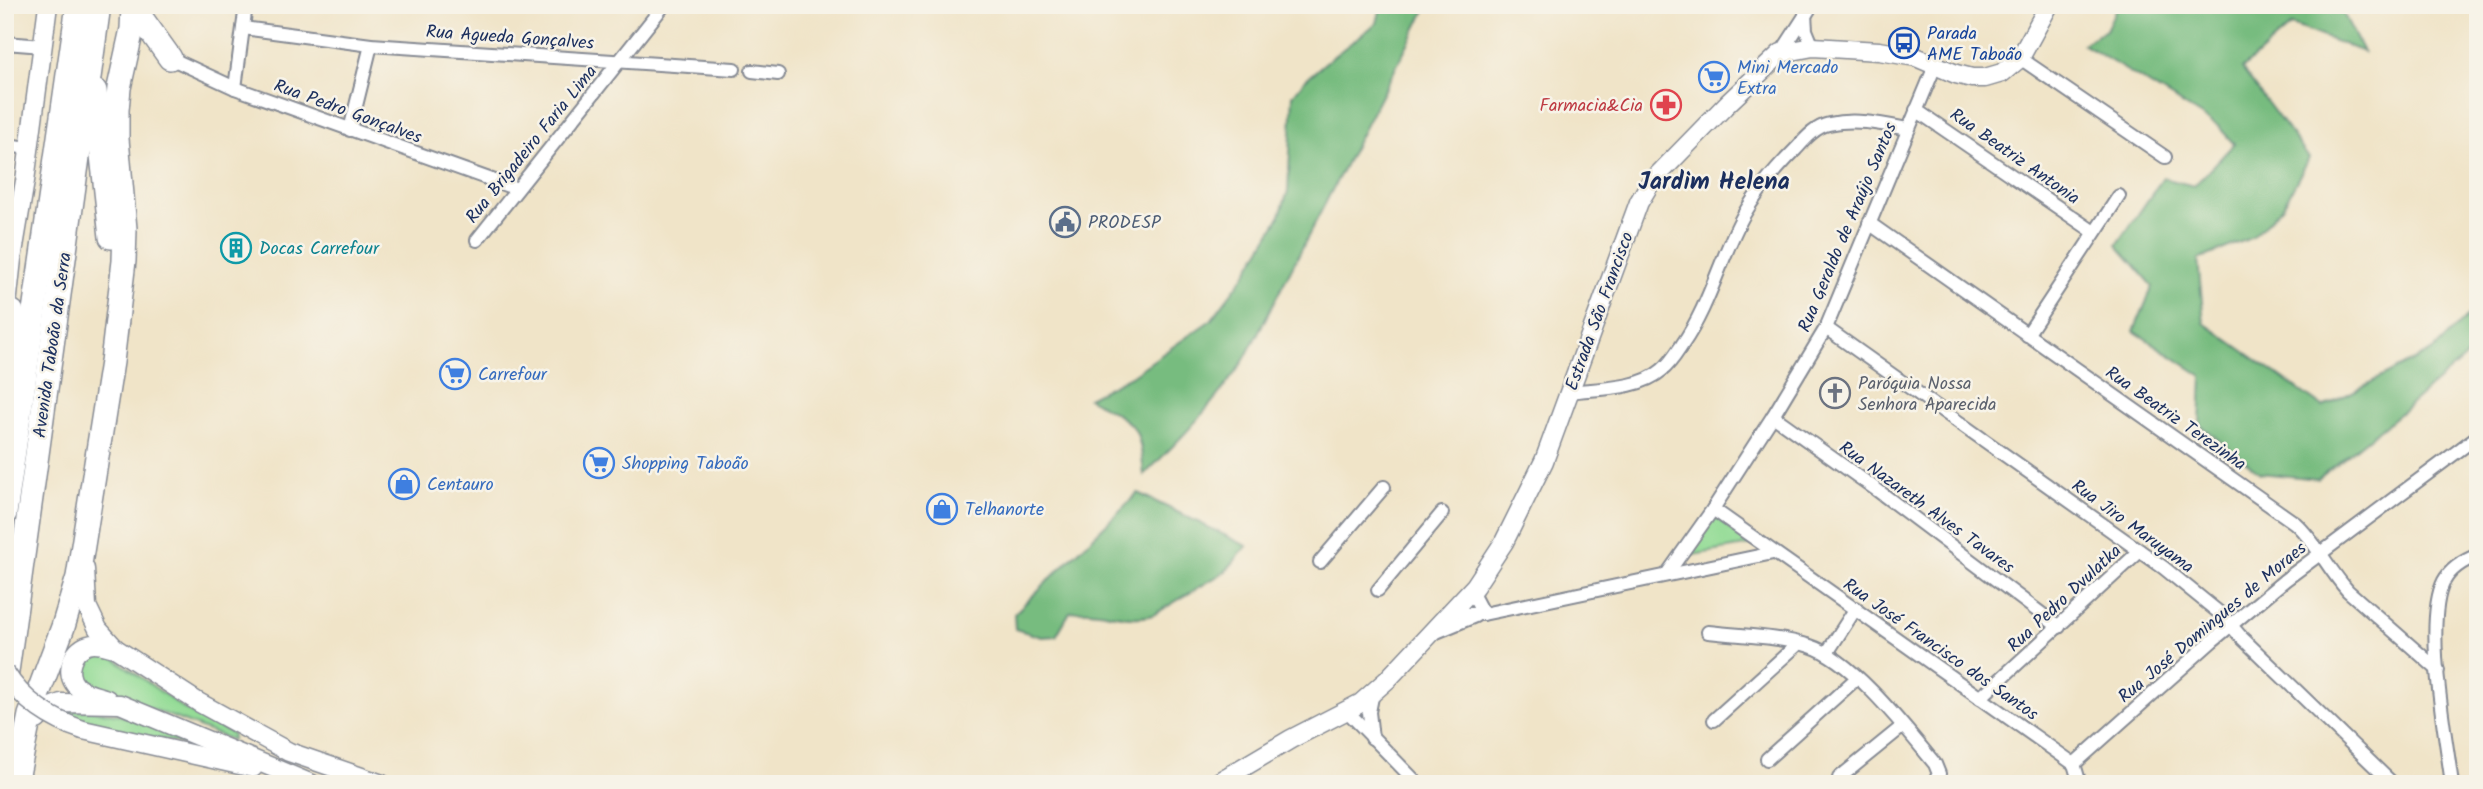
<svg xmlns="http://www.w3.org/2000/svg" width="2483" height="789" viewBox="0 0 2483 789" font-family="Kalam,sans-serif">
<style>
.green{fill:#94dc96;stroke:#58867a;stroke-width:2}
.forest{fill:#77bc7f;stroke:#49766e;stroke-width:2}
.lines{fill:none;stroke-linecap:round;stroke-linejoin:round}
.minor-casing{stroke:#868a93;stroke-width:16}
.secondary-casing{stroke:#868a93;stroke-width:21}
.motorway-casing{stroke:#868a93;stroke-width:26}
.minor{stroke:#fff;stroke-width:12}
.secondary{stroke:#fff;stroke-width:18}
.motorway{stroke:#fff;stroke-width:23}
.secondary-bridge-casing{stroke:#868a93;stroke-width:21;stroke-linecap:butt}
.secondary-bridge{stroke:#fff;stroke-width:18}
.labels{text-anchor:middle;stroke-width:5;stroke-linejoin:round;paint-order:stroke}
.transit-label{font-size:18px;fill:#164399;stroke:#f7f3e8;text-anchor:start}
.street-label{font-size:18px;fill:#1b2f5e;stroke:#f7f3e8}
.shop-label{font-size:18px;fill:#366cbe;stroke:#f7f3e8;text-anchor:start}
.health-label{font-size:18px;fill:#be3a42;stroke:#f7f3e8;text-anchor:end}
.service-label{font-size:18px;fill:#4e5e75;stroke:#f7f3e8;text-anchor:start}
.culture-label{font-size:18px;fill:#0d838f;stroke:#f7f3e8;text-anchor:start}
.worship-label{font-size:18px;fill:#5b616d;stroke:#f7f3e8;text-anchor:start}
.district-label{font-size:24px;font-weight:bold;fill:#1b2f5e;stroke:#f7f3e8}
</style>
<rect width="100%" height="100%" fill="#f7f3e8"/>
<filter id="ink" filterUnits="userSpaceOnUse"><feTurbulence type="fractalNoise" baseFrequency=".0143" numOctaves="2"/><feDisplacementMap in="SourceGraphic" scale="14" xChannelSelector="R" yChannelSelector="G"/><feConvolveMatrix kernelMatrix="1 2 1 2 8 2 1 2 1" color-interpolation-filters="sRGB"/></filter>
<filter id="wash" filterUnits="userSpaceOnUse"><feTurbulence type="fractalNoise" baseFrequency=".00686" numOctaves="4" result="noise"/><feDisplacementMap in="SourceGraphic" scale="28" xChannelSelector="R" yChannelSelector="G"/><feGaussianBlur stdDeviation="1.57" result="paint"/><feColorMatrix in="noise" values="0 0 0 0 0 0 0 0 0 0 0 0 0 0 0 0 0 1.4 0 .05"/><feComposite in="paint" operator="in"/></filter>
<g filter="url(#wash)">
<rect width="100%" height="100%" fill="#f0e4c8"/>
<g class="green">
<polygon points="1713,515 1751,545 1687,556"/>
<path d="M93,649L110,655L186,710L233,734L232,740L89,685C80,667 80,665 93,649Z"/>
<polygon points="89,710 117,714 228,752 143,736 65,716 60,711"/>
</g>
<g class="forest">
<path d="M1376,5H1428L1244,360C1215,403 1181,439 1144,475C1142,461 1142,442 1135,430C1128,418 1100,405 1088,398L1131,376L1211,320L1245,275L1279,218L1288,191L1293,95L1304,81L1326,62L1377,23L1380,11Z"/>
<polygon points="2118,5 2339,5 2363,52 2292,25 2242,69 2309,158 2283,206 2253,237 2198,260 2204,323 2323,407 2434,350 2478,305 2478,346 2404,410 2318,479 2260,473 2200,425 2202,376 2134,331 2153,286 2117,245 2163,178 2194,186 2234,144 2218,126 2083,44 2106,30"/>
<path d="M1138,493L1247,546L1226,571L1153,615C1125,623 1098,606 1070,612L1056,636L1042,637L1015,629L1014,614Z"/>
</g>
</g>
<g filter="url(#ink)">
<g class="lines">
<g class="minor-casing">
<g id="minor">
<polyline points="1805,14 1806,30 1813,47"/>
<polyline points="243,28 371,45 734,69"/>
<polyline points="5,43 43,46"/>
<polyline points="1781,53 1812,5"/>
<polyline points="170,58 235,88 517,189"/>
<polyline points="2020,58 2165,157"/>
<polyline points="752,71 778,74"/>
<polyline points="235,88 246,5"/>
<polyline points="1916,110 2094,232"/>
<polyline points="350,130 371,45"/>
<polyline points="5,145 30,148"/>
<path d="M1869,223L2295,523C2317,543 2328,569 2348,591L2438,670"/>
<polyline points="477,240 664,5"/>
<polyline points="1826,328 2164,568 2222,615 2241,637 2393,784"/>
<polyline points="2027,335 2119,196"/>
<path d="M1570,392C1599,388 1639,390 1662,370C1670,364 1676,354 1682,345C1710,305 1720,258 1743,216C1757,191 1776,169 1796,149C1805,139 1815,127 1829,124C1855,118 1882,124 1908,129"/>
<polyline points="1773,416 1877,490 2059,627"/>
<polyline points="1713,509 2074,764 2080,784"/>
<polyline points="1320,562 1384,487"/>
<polyline points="1667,574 1713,509 1773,416 1826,328 1935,66"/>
<polyline points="1475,586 1474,597 1483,614"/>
<polyline points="1378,590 1442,513"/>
<polyline points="1456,608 1466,614 1483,614 1773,553"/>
<path d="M1708,632C1742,636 1778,636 1810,646C1852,659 1907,730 1935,764L1939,774L1933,784"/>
<polyline points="1434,633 1475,616"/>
<polyline points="1827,653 1856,608"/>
<polyline points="1980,698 2140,551"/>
<polyline points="1346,710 1418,784"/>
<polyline points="1714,720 1798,644"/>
<polyline points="1372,738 1369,712 1373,692"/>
<polyline points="1767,759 1857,678"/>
<polyline points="2074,764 2212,641 2285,580 2478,436"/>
<polyline points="1839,778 1903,726"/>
<path d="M2452,784C2446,736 2423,622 2444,581C2451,568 2465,560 2478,555"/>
</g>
</g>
<g class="secondary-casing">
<g id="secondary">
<polyline points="5,324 12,259 25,181 48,5"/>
<polyline points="13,391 14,310"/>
<polyline points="85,569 87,606 98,629 115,648 198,702 289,752 382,784"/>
<path d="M107,699C98,696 83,693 76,686C64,673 72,650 88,645C97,642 106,646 115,648"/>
<polyline points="37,720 48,708 61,703 120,704 312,784"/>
<polyline points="83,730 253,768"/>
<polyline points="1215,784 1291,739 1361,703 1387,680 1475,586 1504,542 1544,461 1639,202 1651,182 1728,103 1781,53 1813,47 1879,51 1916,57 1956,74 1972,78 1985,78 2002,73 2020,58 2049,5"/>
</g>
</g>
<g class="motorway-casing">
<g id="motorway">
<polyline points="132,5 170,58"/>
<polyline points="95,91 111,237"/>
<polyline points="5,513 78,5"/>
<polyline points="5,686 99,5"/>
<polyline points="16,784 30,715 63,627 78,577 112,362 124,261 125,229 117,139 117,110 119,88 132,29 133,8"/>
</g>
</g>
<use href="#minor" class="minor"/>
<use href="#secondary" class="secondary"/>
<use href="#motorway" class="motorway"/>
<g class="secondary-bridge-casing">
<path id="secondary-bridge" d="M5,672C22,701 52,720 83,730"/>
</g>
<use href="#secondary-bridge" class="secondary-bridge"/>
</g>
</g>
<defs>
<g id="bus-ring" transform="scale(1.575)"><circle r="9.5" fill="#f7f3e8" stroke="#1a4fb4" stroke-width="1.5"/><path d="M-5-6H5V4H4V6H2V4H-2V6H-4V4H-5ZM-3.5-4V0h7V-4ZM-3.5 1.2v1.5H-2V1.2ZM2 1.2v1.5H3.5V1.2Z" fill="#1a4fb4"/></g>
<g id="supermarket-ring" transform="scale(1.575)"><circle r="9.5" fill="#f7f3e8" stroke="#3f7fe0" stroke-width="1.5"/><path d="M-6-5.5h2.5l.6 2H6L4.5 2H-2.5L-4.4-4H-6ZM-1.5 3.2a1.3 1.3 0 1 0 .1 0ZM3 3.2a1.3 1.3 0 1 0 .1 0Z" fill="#3f7fe0"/></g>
<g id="pharmacy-ring" transform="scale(1.575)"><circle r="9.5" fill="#f7f3e8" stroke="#e0444e" stroke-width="1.5"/><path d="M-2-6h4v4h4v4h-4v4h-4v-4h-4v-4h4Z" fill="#e0444e"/></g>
<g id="civic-ring" transform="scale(1.575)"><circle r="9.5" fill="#f7f3e8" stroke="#5c6f8a" stroke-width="1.5"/><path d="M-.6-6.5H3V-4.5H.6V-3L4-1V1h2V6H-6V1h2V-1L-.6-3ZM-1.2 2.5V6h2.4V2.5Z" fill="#5c6f8a"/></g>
<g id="building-ring" transform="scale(1.575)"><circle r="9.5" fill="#f7f3e8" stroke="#0f9aa8" stroke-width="1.5"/><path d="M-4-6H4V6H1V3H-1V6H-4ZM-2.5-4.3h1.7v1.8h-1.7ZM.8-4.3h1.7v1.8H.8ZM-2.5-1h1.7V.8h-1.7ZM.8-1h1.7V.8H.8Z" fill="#0f9aa8"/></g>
<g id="church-ring" transform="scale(1.575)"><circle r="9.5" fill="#f7f3e8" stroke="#6b7280" stroke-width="1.5"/><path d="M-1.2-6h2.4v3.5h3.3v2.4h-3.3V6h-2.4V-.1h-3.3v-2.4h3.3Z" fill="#6b7280"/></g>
<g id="shop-ring" transform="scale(1.575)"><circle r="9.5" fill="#f7f3e8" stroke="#3f7fe0" stroke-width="1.5"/><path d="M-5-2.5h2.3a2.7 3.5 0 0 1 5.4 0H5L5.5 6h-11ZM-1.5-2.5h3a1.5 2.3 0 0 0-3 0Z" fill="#3f7fe0"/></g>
</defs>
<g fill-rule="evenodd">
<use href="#bus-ring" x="1904" y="43"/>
<use href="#supermarket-ring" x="1714" y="77"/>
<use href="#pharmacy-ring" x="1666" y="105"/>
<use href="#civic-ring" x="1065" y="222"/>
<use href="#building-ring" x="236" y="248"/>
<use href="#supermarket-ring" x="455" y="374"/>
<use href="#church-ring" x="1835" y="393"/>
<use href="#supermarket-ring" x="599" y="463"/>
<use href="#shop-ring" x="404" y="484"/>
<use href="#shop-ring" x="942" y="509"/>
</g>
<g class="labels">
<g class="transit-label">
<text x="1927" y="39">Parada<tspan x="1927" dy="21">AME Taboão</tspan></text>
</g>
<g class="street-label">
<text transform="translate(510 37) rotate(4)" y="6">Rua Agueda Gonçalves</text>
<text transform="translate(348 111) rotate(20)" y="6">Rua Pedro Gonçalves</text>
<text transform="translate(531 144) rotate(-51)" y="6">Rua Brigadeiro Faria Lima</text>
<text transform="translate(2015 156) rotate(35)" y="6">Rua Beatriz Antonia</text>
<text transform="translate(1847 227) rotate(-67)" y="6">Rua Geraldo de Araújo Santos</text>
<text transform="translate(1599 311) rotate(-70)" y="6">Estrada São Francisco</text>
<text transform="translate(52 345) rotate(-82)" y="6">Avenida Taboão da Serra</text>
<text transform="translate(2176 418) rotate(35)" y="6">Rua Beatriz Terezinha</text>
<text transform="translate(1927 507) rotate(36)" y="6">Rua Nazareth Alves Tavares</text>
<text transform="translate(2133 526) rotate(36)" y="6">Rua Jiro Maruyama</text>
<text transform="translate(2064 598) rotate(-43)" y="6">Rua Pedro Dvulatka</text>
<text transform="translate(2212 622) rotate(-40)" y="6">Rua José Domingues de Moraes</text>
<text transform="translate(1941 649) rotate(35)" y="6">Rua José Francisco dos Santos</text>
</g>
<g class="shop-label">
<text x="1737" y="73">Mini Mercado<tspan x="1737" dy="21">Extra</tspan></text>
<text x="478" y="380">Carrefour</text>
<text x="622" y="469">Shopping Taboão</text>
<text x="427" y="490">Centauro</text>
<text x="965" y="515">Telhanorte</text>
</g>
<g class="health-label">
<text x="1643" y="111">Farmacia&amp;Cia</text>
</g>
<g class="service-label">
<text x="1088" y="228">PRODESP</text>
</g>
<g class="culture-label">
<text x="259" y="254">Docas Carrefour</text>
</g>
<g class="worship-label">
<text x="1858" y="389">Paróquia Nossa<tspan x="1858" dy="21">Senhora Aparecida</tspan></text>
</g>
<g class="district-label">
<text x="1714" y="189">Jardim Helena</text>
</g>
</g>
<rect width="2483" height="789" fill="none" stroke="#f7f3e8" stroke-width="28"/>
</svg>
